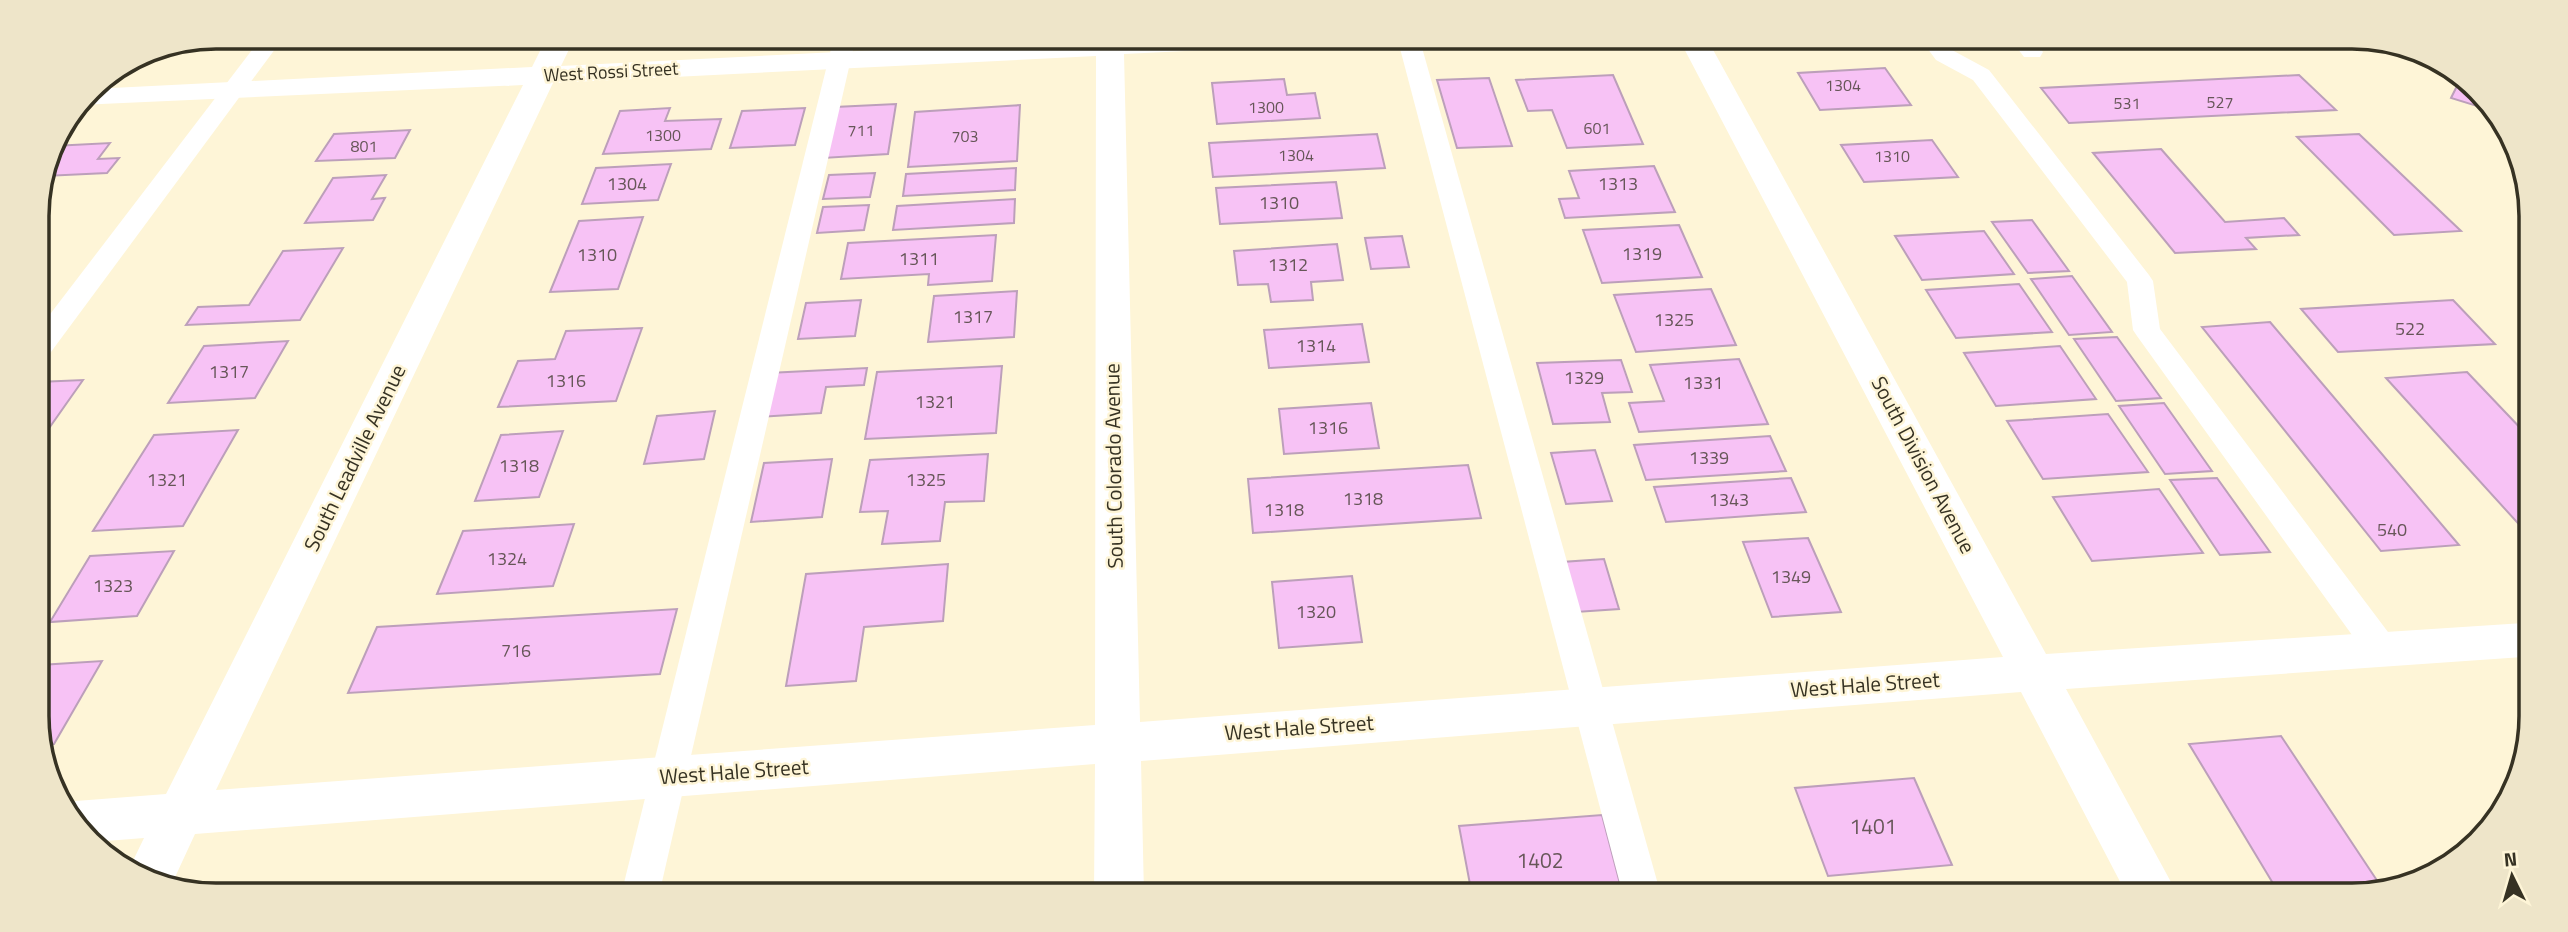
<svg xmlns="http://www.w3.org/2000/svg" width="2568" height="932" viewBox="0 0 2568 932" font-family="'Titillium Web',sans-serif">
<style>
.building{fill:#f7c2f5;stroke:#bc9fba;stroke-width:2}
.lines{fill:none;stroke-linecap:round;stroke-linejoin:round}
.service{fill:#fff;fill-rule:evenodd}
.minor{fill:#fff;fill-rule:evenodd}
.labels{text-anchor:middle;stroke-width:5;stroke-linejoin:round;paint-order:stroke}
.far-number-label{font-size:16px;fill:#665658}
.far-street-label{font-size:18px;fill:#363223;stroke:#fef5d7}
.number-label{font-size:18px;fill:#665658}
.street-label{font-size:21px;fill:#363223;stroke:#fef5d7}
.near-number-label{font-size:21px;fill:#665658}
.rim{fill:none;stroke:#363223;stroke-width:3.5}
</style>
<rect width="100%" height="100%" fill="#fef5d7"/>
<g class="building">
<polygon points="289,37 342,37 339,41 284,44"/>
<polygon points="1885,68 1911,105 1820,110 1798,73"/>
<polygon points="1613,75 1643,144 1567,148 1552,110 1528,111 1516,80"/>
<polygon points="2299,75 2336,110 2069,123 2041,88"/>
<polygon points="1489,78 1512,146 1457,148 1437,80"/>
<polygon points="1284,79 1287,95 1315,93 1320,118 1217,124 1212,83"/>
<polygon points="2460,80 2487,98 2493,111 2451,98"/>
<polygon points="896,104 888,154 823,158 835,107"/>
<polygon points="1020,105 1017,161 908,167 915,112"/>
<polygon points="670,108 665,121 721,119 711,149 603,154 620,111"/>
<polygon points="805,108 795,145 730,148 742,111"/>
<polygon points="410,130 395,158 316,161 334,134"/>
<polygon points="1377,134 1385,168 1213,177 1209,143"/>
<polygon points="2359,134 2461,231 2394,235 2297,137"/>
<polygon points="1932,140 1958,177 1864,182 1841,145"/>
<polygon points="110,143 98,159 119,158 107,173 45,176 53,146"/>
<polygon points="2161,149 2225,222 2284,218 2299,235 2246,238 2256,249 2175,253 2093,153"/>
<polygon points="671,164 658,200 582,204 596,168"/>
<polygon points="1654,166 1675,212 1565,218 1559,199 1579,198 1569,171"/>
<polygon points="1016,168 1015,190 903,196 906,174"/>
<polygon points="875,173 870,197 823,199 829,175"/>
<polygon points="386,175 372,199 385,198 373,220 305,223 333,178"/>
<polygon points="1336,182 1342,218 1220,224 1216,188"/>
<polygon points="1015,199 1014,223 893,230 897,206"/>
<polygon points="869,205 864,230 817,233 823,207"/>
<polygon points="643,217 618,289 550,292 579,221"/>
<polygon points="2032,220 2069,271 2028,273 1992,222"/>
<polygon points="1679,225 1702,277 1602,283 1583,230"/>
<polygon points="1984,231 2014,274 1922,280 1895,236"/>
<polygon points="996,235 992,281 928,285 929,274 841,279 848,243"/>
<polygon points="1402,236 1409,267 1371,269 1365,238"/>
<polygon points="1337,244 1343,280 1311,282 1313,300 1271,302 1268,284 1238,285 1234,251"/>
<polygon points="343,248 300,320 186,325 198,307 249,305 283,251"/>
<polygon points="2072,276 2112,332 2069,335 2031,279"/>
<polygon points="2019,284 2052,332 1956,338 1926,290"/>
<polygon points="1711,289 1736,345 1636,352 1614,295"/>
<polygon points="1017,291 1014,337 928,342 934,296"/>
<polygon points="861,300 855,336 798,339 806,303"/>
<polygon points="2453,300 2495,344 2338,352 2301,309"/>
<polygon points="2270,322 2459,545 2381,551 2202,327"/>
<polygon points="1362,324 1369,362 1269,368 1264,330"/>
<polygon points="642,328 616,401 498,407 518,361 555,359 566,331"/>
<polygon points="2117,337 2161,398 2116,401 2074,339"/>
<polygon points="288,341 255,398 168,403 204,346"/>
<polygon points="2060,346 2096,399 1996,406 1964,353"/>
<polygon points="1739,359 1768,424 1639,432 1629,403 1664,401 1650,365"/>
<polygon points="1621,360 1632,392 1602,393 1610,422 1553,424 1537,363"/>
<polygon points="1002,366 996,433 865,439 877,372"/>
<polygon points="867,368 864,385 826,387 821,413 758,417 768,373"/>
<polygon points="2467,372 2526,434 2525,531 2386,378"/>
<polygon points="83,380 47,431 38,432 38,382"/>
<polygon points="1371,403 1379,448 1284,454 1279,409"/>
<polygon points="2164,403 2212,471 2165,474 2119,406"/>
<polygon points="715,411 704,459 644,464 657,416"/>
<polygon points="2108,414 2148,472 2043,479 2007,421"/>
<polygon points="238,430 183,526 93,531 154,435"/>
<polygon points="563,431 539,497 475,501 501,435"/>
<polygon points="1770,436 1786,471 1646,480 1634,445"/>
<polygon points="1595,450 1612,501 1566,504 1551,453"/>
<polygon points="988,454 984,501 945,502 940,541 882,544 888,511 860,512 870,460"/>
<polygon points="832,459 822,517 751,522 764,463"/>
<polygon points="1468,465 1481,518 1253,533 1248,479"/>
<polygon points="1791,478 1806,512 1666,522 1654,487"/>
<polygon points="2217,478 2270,552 2220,555 2170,480"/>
<polygon points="2159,489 2203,553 2092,561 2053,497"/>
<polygon points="574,524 553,586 437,594 463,531"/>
<polygon points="1808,538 1841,612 1772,617 1743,542"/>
<polygon points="174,551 137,616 50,622 90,556"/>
<polygon points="1604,559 1619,609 1576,612 1562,562"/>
<polygon points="948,564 943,621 864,627 856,681 786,686 806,574"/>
<polygon points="1352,576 1362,642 1279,648 1272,582"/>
<polygon points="677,609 660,674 348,693 377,627"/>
<polygon points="102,661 54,744 40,745 40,665"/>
<polygon points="2281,736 2382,888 2364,895 2280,895 2189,744"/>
<polygon points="1914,778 1952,865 1828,876 1795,788"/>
<polygon points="1602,815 1623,895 1472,895 1459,826"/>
</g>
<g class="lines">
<g class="service">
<polygon points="262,37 284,37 48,356 38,358 38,330"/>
<polygon points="834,37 856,37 659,895 621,895"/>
<polygon points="1397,37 1419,37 1661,895 1623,895"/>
<polygon points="1919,37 1941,37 1952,50 1989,70 2149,275 2153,281 2160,329 2394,640 2399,650 2394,660 2382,664 2370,660 2137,336 2133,330 2127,282 1973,80 1936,60"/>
<polygon points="2009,37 2031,37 2043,52 2040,57 2024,57"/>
<polygon points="2236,37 2259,37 2266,45 2263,50 2247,50"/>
<path d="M2306,37H2330L2334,42L2331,47C2320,49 2313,46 2306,37Z"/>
</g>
<path class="minor" d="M547,37H575L561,66L1096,39V37H1319L1315,43L1305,45L1124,54L1140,722L2003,657L1678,37H1706L2046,654L2524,623L2523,657L2066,689L2178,895H2127L2021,692L1141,761L1144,895H1094L1095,764L195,834L170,888L159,886L130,867L144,838L93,842L81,835L66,804L76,801L166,794L523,85L79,105L92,89L532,67ZM1096,56L1095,725L216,790L553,83Z"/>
</g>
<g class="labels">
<g class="far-number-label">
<text x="1843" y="91">1304</text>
<text x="2220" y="108">527</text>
<text x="2127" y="109">531</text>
<text x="1266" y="113">1300</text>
<text x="1597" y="134">601</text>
<text x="861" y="136">711</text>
<text x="663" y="141">1300</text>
<text x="965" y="142">703</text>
<text x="364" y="152">801</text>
<text x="1296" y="161">1304</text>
<text x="1892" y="162">1310</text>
</g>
<g class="far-street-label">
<text transform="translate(611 72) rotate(-3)" y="6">West Rossi Street</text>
</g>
<g class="number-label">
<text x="627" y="190">1304</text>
<text x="1618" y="190">1313</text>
<text x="1279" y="209">1310</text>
<text x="1642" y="260">1319</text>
<text x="597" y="261">1310</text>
<text x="919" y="265">1311</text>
<text x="1288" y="271">1312</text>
<text x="973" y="323">1317</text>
<text x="1674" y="326">1325</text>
<text x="2410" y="335">522</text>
<text x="1316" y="352">1314</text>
<text x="229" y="378">1317</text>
<text x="1584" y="384">1329</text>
<text x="566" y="387">1316</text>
<text x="1703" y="389">1331</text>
<text x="935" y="408">1321</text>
<text x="1328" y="434">1316</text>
<text x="1709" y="464">1339</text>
<text x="519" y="472">1318</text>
<text x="167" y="486">1321</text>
<text x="926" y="486">1325</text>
<text x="1363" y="505">1318</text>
<text x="1729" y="506">1343</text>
<text x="1284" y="516">1318</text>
<text x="2392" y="536">540</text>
<text x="507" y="565">1324</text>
<text x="1791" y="583">1349</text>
<text x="113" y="592">1323</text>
<text x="1316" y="618">1320</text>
<text x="516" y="657">716</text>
</g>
<g class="street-label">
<text transform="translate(355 458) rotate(-64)" y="7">South Leadville Avenue</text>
<text transform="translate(1923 465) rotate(62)" y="7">South Division Avenue</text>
<text transform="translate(1114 466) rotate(-91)" y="7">South Colorado Avenue</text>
<text transform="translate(1865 685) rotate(-4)" y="7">West Hale Street</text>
<text transform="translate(1299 728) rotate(-4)" y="7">West Hale Street</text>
<text transform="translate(734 772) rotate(-4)" y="7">West Hale Street</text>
</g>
<g class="near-number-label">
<text x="1873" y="834">1401</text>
<text x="1540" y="868">1402</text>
</g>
</g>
<path d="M0 0H2568V932H0ZM216 49H2352A167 167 0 0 1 2519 216V716A167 167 0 0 1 2352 883H216A167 167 0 0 1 49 716V216A167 167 0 0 1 216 49Z" fill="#eee5c9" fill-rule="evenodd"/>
<path class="rim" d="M216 49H2352A167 167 0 0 1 2519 216V716A167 167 0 0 1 2352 883H216A167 167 0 0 1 49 716V216A167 167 0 0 1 216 49Z"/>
<g transform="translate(2512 876) rotate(355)" stroke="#fef5d7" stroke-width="5" paint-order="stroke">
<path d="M0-5L12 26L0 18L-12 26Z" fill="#363223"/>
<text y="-10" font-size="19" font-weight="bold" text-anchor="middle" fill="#363223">N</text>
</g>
</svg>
